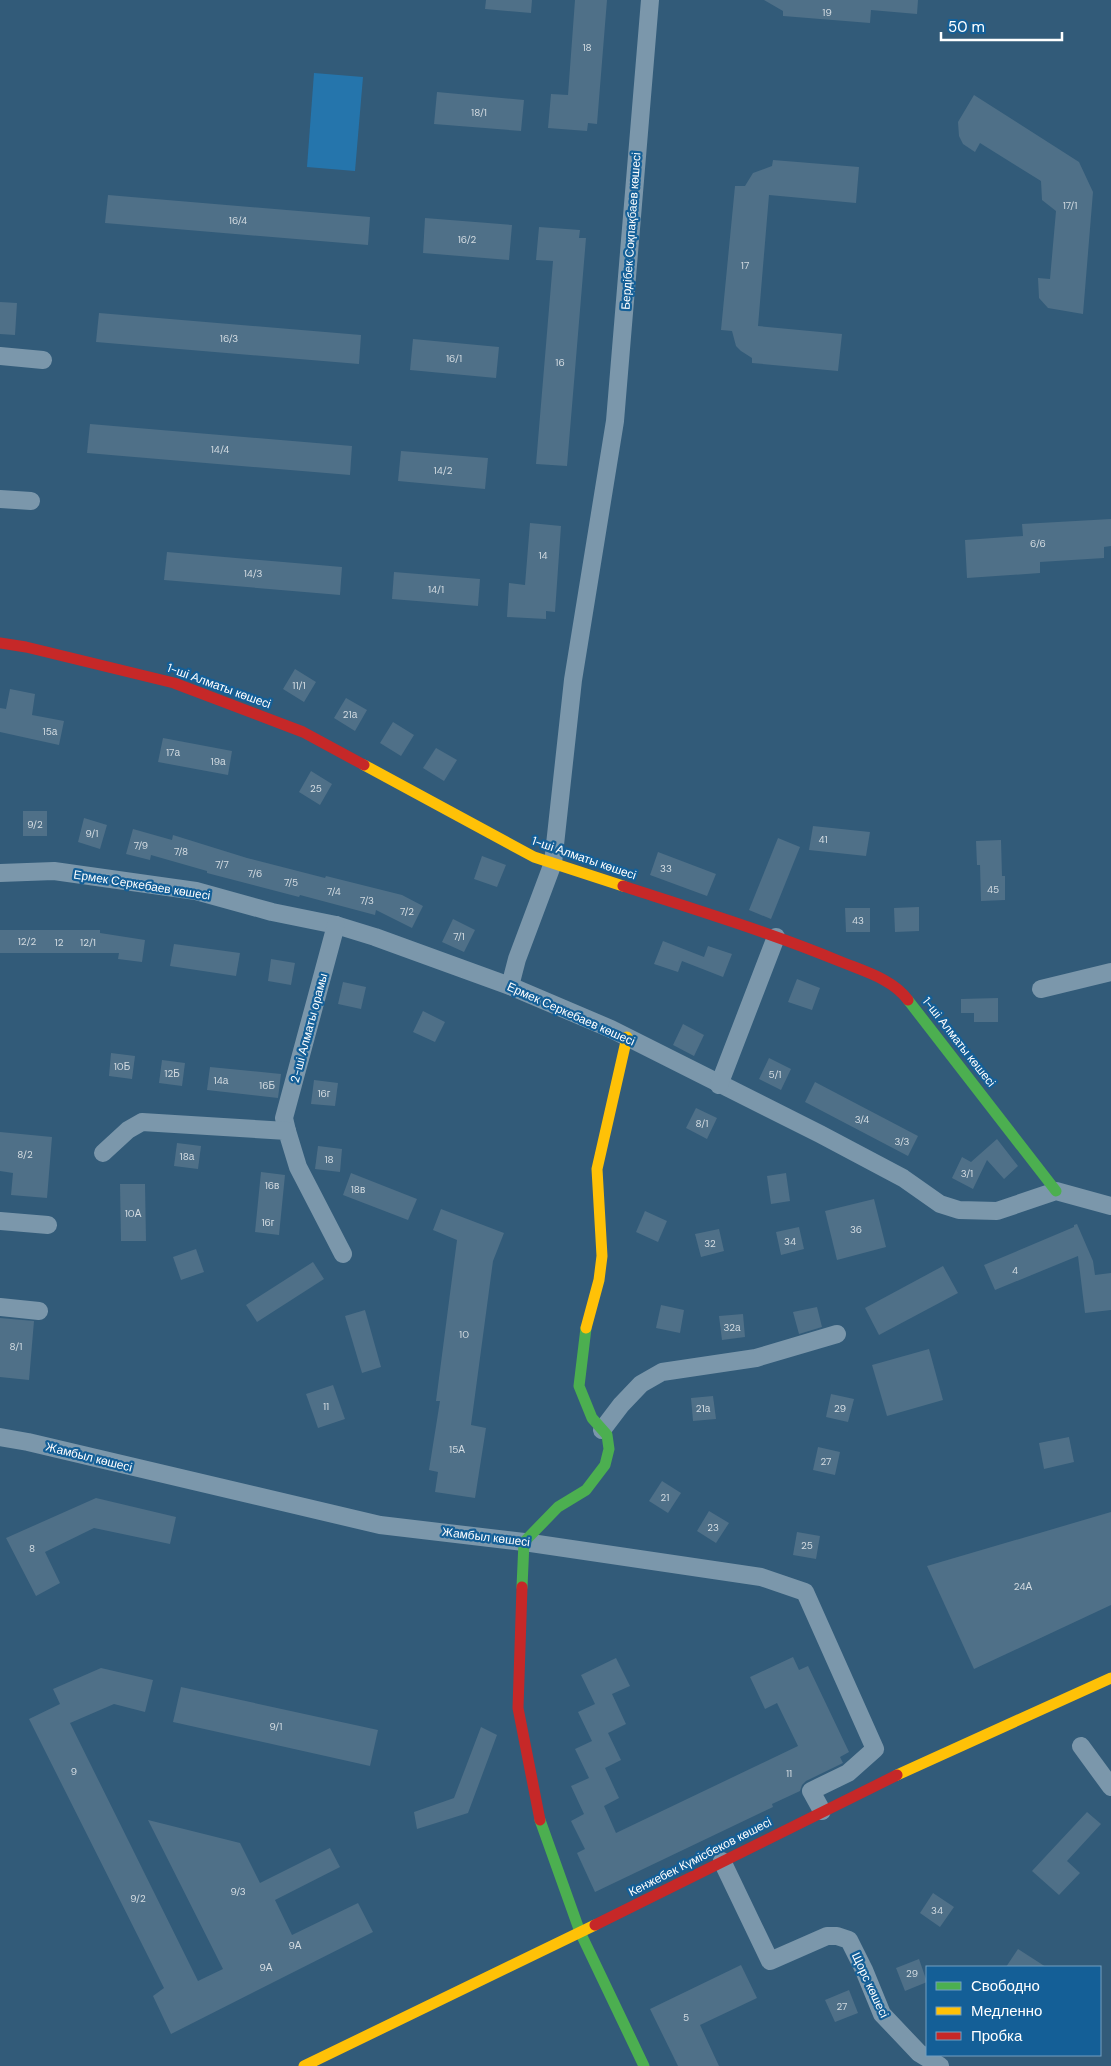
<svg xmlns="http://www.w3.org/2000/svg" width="1111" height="2066" viewBox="0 0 1111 2066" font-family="'DM Sans',sans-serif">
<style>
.green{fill:#2575ac}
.building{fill:#4f7088}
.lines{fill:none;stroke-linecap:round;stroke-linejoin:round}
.street{stroke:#7b97ab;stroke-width:18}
.fast{stroke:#4caf50;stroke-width:11}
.slow{stroke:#ffc107;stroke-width:11}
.jam{stroke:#c62828;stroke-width:11}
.labels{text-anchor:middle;stroke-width:4.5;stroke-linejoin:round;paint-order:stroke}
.number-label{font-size:10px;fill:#d3dbe1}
.street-label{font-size:12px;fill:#fff;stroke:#145f97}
</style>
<rect width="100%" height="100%" fill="#325b79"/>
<polygon class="green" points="314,73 363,77 355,171 307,167"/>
<g class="building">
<polygon points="486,0 532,0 531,13 485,9"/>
<polygon points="575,0 607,0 597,124 588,123 587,131 548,128 551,94 568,95"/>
<polygon points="764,0 918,0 917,14 871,10 870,23 783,16 783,11"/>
<polygon points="437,92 524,100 521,131 434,124"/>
<polygon points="974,95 1079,162 1093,192 1083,314 1048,308 1039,298 1038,278 1050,279 1056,211 1042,200 1041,181 980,143 975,152 963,144 959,136 958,122"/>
<polygon points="773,160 859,167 856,203 769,195 758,326 842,334 838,371 752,363 752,358 741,351 736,346 732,331 721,330 735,186 745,186 753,173 772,166"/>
<polygon points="108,195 370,217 368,245 105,223"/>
<polygon points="425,218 512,225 509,260 423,253"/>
<polygon points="539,227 580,230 579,238 586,238 567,466 536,464 553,261 536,260"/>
<polygon points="0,302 17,303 15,335 0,334"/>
<polygon points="99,313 361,335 359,364 96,342"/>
<polygon points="413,339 499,347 496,378 410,370"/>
<polygon points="90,424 352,446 350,475 87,453"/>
<polygon points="401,451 488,458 485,489 398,481"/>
<polygon points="1111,519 1111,546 1104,547 1104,558 1040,562 1040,573 967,578 965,540 1023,536 1022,524"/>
<polygon points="530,523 561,526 555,612 546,611 546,619 507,617 509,583 525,585"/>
<polygon points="167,552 342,567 340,595 164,580"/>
<polygon points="394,572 480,579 478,606 392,599"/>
<polygon points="295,669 316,682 304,702 283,689"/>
<polygon points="10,689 35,694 32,715 64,721 59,745 0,732 0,708 6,709"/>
<polygon points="346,698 367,710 355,731 334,718"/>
<polygon points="393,722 414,735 401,756 380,743"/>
<polygon points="163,738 232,751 228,775 158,762"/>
<polygon points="436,748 457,760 444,781 423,768"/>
<polygon points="311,771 332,784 320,805 299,792"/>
<rect x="23" y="811" width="24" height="25"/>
<polygon points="84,818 107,825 100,849 78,842"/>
<polygon points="813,826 870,832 866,856 809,850"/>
<polygon points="133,829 172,840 173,835 247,858 325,878 326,876 402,895 423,906 412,928 376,910 375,915 300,895 299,897 207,873 207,871 151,855 150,860 126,854"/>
<polygon points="778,838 800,847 771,919 749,910"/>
<polygon points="1001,840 1002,876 1005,876 1005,900 981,901 980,865 977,865 976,841"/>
<polygon points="658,852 716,874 707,896 650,875"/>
<polygon points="482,856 506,865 497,887 474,879"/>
<polygon points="919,907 919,931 895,932 894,908"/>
<polygon points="845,908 870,908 870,932 846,932"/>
<polygon points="453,919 475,930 464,952 442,942"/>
<polygon points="0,930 100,930 100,933 145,940 142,962 118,959 119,953 0,953"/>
<polygon points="663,941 704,957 708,946 732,954 723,977 682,961 678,972 654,964"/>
<polygon points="174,944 240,953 236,976 170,966"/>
<polygon points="271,959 295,963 291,985 268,981"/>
<polygon points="797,979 820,988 812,1010 788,1002"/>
<polygon points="343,982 366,987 361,1009 338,1004"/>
<polygon points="998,998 998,1022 974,1022 974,1013 961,1013 961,999"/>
<polygon points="423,1011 445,1022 435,1042 413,1032"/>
<polygon points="683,1024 704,1035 694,1056 673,1045"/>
<polygon points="111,1053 135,1056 132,1079 109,1076"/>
<polygon points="769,1058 791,1069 781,1090 759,1079"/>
<polygon points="162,1060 185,1063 182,1086 159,1083"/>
<polygon points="210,1067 281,1074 278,1098 207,1090"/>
<polygon points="314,1080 338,1083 335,1106 311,1104"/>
<polygon points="815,1082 918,1136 908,1156 805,1102"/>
<polygon points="696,1108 717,1118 707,1139 686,1128"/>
<polygon points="0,1132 52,1137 47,1198 11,1195 13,1173 0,1171"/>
<polygon points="997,1139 1018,1166 1004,1179 987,1160 973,1189 952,1178 962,1157 971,1162"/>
<polygon points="177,1143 201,1146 198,1169 174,1166"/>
<polygon points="318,1146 342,1149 340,1172 315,1169"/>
<polygon points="261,1172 285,1175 279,1235 255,1232"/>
<polygon points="351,1173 417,1199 408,1220 343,1195"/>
<polygon points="786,1173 790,1201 771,1204 767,1176"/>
<polygon points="120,1184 145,1184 146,1241 121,1241"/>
<polygon points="874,1199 886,1247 837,1260 825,1211"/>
<polygon points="441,1209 504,1233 493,1261 471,1425 486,1428 475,1498 435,1492 438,1472 429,1470 440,1401 436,1401 457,1240 433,1230"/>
<polygon points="645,1211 667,1221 658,1242 636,1232"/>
<polygon points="1077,1224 1093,1261 1095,1275 1111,1273 1111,1310 1085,1313 1078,1256 995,1290 984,1265 1074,1227 1074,1225"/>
<polygon points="799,1227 804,1249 781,1255 776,1232"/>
<polygon points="719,1229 724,1251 701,1257 695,1234"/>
<polygon points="196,1249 204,1272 181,1280 173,1257"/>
<polygon points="313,1262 324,1279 257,1322 246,1305"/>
<polygon points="943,1266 958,1293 879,1335 865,1308"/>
<polygon points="661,1305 684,1310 680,1333 656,1328"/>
<polygon points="817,1307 822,1327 799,1334 793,1312"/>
<polygon points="365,1310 381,1367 362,1373 345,1316"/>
<polygon points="743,1314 745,1337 722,1340 719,1316"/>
<polygon points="0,1318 34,1321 29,1380 0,1377"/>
<polygon points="929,1349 943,1400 887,1416 872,1365"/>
<polygon points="333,1385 345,1419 318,1428 306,1394"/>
<polygon points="831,1394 854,1399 848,1422 826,1417"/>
<polygon points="713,1396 716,1419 693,1421 691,1398"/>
<polygon points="1069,1437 1074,1462 1044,1469 1039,1443"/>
<polygon points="818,1447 840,1452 835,1475 813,1470"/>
<polygon points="662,1481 681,1493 668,1513 649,1501"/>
<polygon points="96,1498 176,1517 170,1544 94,1528 45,1552 60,1583 36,1596 6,1538"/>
<polygon points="709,1511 729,1523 716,1543 697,1531"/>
<polygon points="1111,1512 1111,1605 974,1669 927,1566"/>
<polygon points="797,1532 820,1536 816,1559 793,1555"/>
<polygon points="793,1657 799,1670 808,1666 849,1752 840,1757 843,1763 806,1781 802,1785 800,1791 772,1804 773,1807 595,1892 577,1853 585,1849 571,1821 584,1814 571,1786 589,1778 575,1749 592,1741 578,1712 595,1704 581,1675 616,1658 630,1686 612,1694 626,1724 608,1733 621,1760 605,1768 619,1798 604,1806 616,1833 798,1746 777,1703 765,1709 750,1677"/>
<polygon points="101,1668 153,1680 145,1712 114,1704 70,1723 198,1981 223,1969 148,1820 240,1843 260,1883 330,1848 340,1867 275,1900 292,1935 358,1903 373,1932 171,2034 153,1996 164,1988 29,1719 60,1704 53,1689"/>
<polygon points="181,1687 378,1730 370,1766 173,1722"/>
<polygon points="481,1727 497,1735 468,1813 417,1829 414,1812 454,1798"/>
<polygon points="1087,1812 1101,1824 1067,1861 1080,1873 1059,1895 1032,1871"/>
<polygon points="933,1893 954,1907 940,1927 920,1913"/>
<polygon points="1018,1949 1046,1967 1006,1967"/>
<polygon points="919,1959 927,1982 905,1991 896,1968"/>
<polygon points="741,1965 757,1998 700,2025 719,2066 678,2066 650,2009"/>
<polygon points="849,1990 858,2013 835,2022 825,2000"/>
</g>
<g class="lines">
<g class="street">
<polyline points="0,356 43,360"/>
<polyline points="0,499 31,501"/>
<polyline points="0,873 54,871 196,891 272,912 336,925 375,937 510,986 611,1029 820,1134 903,1178 940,1204 959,1210 997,1211 1056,1191 1111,1206"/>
<polyline points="510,986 517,959 553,863 573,680 615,421 650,0"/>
<polyline points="1041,989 1111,972"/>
<polyline points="719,1085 776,937"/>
<polyline points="287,1131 284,1118 336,925"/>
<polyline points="103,1153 128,1130 142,1122 287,1131 298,1167 343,1254"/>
<polyline points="0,1221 48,1225"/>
<polyline points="0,1307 39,1311"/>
<polyline points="602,1430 621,1405 641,1384 662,1372 756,1358 837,1334"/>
<polyline points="0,1437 28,1442 380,1525 524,1542 761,1577 805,1592 875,1749 848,1773 811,1791 822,1811"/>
<polyline points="1081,1746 1111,1787"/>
<polyline points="722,1861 770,1961 827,1936 837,1936 849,1940 864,1970 882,2014 919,2053 940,2066"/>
</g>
<g class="fast">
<polyline points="908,1000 1056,1191"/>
<polyline points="522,1587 524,1542 558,1507 586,1490 605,1465 609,1449 607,1435 592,1418 579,1386 586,1328"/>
<polyline points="540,1820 580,1932 644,2066"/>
</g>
<g class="slow">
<polyline points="364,765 534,857 623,886"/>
<polyline points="586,1328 599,1280 602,1256 597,1169 627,1037"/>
<polyline points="897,1775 1111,1678"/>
<polyline points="304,2066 595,1925"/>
</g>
<g class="jam">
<polyline points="0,643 26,647 174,683 303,732 364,765"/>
<path d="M623,886C696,910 769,932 839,961C863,971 893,979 908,1000"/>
<polyline points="522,1587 518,1708 540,1820"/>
<polyline points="595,1925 897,1775"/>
</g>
</g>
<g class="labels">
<g class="number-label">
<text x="827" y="16">19</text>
<text x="587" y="51">18</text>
<text x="479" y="116">18/1</text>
<text x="1070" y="209">17/1</text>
<text x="238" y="224">16/4</text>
<text x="467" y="243">16/2</text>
<text x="745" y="269">17</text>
<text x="229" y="342">16/3</text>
<text x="454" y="362">16/1</text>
<text x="560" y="366">16</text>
<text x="220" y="453">14/4</text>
<text x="443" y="474">14/2</text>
<text x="1038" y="547">6/6</text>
<text x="543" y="559">14</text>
<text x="253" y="577">14/3</text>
<text x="436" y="593">14/1</text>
<text x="299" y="689">11/1</text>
<text x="350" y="718">21а</text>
<text x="50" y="735">15а</text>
<text x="173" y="756">17а</text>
<text x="218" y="765">19а</text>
<text x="316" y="792">25</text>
<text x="35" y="828">9/2</text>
<text x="92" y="837">9/1</text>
<text x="823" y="843">41</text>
<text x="141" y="849">7/9</text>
<text x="181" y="855">7/8</text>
<text x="222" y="868">7/7</text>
<text x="666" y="872">33</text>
<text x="255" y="877">7/6</text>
<text x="291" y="886">7/5</text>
<text x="993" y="893">45</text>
<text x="334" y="895">7/4</text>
<text x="367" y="904">7/3</text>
<text x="407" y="915">7/2</text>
<text x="858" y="924">43</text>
<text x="459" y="940">7/1</text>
<text x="27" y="945">12/2</text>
<text x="59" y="946">12</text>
<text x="88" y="946">12/1</text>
<text x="122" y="1070">10Б</text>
<text x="172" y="1077">12Б</text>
<text x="775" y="1078">5/1</text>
<text x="221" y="1084">14а</text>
<text x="267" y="1089">16Б</text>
<text x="324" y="1097">16г</text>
<text x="862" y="1123">3/4</text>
<text x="702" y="1127">8/1</text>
<text x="902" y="1145">3/3</text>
<text x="25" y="1158">8/2</text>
<text x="187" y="1160">18а</text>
<text x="329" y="1163">18</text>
<text x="967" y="1177">3/1</text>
<text x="272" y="1189">16в</text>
<text x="358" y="1193">18в</text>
<text x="133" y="1217">10А</text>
<text x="268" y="1226">16г</text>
<text x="856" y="1233">36</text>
<text x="790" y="1245">34</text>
<text x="710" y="1247">32</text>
<text x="1015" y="1274">4</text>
<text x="732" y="1331">32а</text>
<text x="464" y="1338">10</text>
<text x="16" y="1350">8/1</text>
<text x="326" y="1410">11</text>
<text x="703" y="1412">21а</text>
<text x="840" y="1412">29</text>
<text x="457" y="1453">15А</text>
<text x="826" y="1465">27</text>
<text x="665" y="1501">21</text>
<text x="713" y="1531">23</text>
<text x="807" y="1549">25</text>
<text x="32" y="1552">8</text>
<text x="1023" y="1590">24А</text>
<text x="276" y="1730">9/1</text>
<text x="74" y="1775">9</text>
<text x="789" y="1777">11</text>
<text x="238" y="1895">9/3</text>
<text x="138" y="1902">9/2</text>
<text x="937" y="1914">34</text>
<text x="295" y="1949">9А</text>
<text x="266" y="1971">9А</text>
<text x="912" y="1977">29</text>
<text x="842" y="2010">27</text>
<text x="686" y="2021">5</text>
</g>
<g class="street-label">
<text transform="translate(631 231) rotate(-86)" y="4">Бердібек Соқпақбаев көшесі</text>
<text transform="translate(219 686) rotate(20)" y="4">1-ші Алматы көшесі</text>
<text transform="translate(584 858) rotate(19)" y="4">1-ші Алматы көшесі</text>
<text transform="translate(142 885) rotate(9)" y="4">Ермек Серкебаев көшесі</text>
<text transform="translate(571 1014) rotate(24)" y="4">Ермек Серкебаев көшесі</text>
<text transform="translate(309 1028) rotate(-75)" y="4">2-ші Алматы орамы</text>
<text transform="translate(959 1042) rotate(52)" y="4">1-ші Алматы көшесі</text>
<text transform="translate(89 1457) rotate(14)" y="4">Жамбыл көшесі</text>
<text transform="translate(486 1537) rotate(7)" y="4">Жамбыл көшесі</text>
<text transform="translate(700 1857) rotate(-27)" y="4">Кенжебек Күмісбеков көшесі</text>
<text transform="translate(870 1985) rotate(65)" y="4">Щорс көшесі</text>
</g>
</g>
<rect x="926" y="1966" width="175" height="90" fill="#145f97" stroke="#729fc1"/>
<rect x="936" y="1982" width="25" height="8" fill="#4caf50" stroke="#729fc1"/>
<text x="971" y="1991" font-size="15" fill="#ffffff">Свободно</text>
<rect x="936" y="2007" width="25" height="8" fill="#ffc107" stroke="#729fc1"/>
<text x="971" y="2016" font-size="15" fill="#ffffff">Медленно</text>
<rect x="936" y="2032" width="25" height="8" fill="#c62828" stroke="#729fc1"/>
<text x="971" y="2041" font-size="15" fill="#ffffff">Пробка</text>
<path d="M941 32v8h121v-8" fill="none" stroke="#ffffff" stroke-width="2.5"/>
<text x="948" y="32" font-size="15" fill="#ffffff" stroke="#145f97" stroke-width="4" paint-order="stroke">50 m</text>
</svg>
